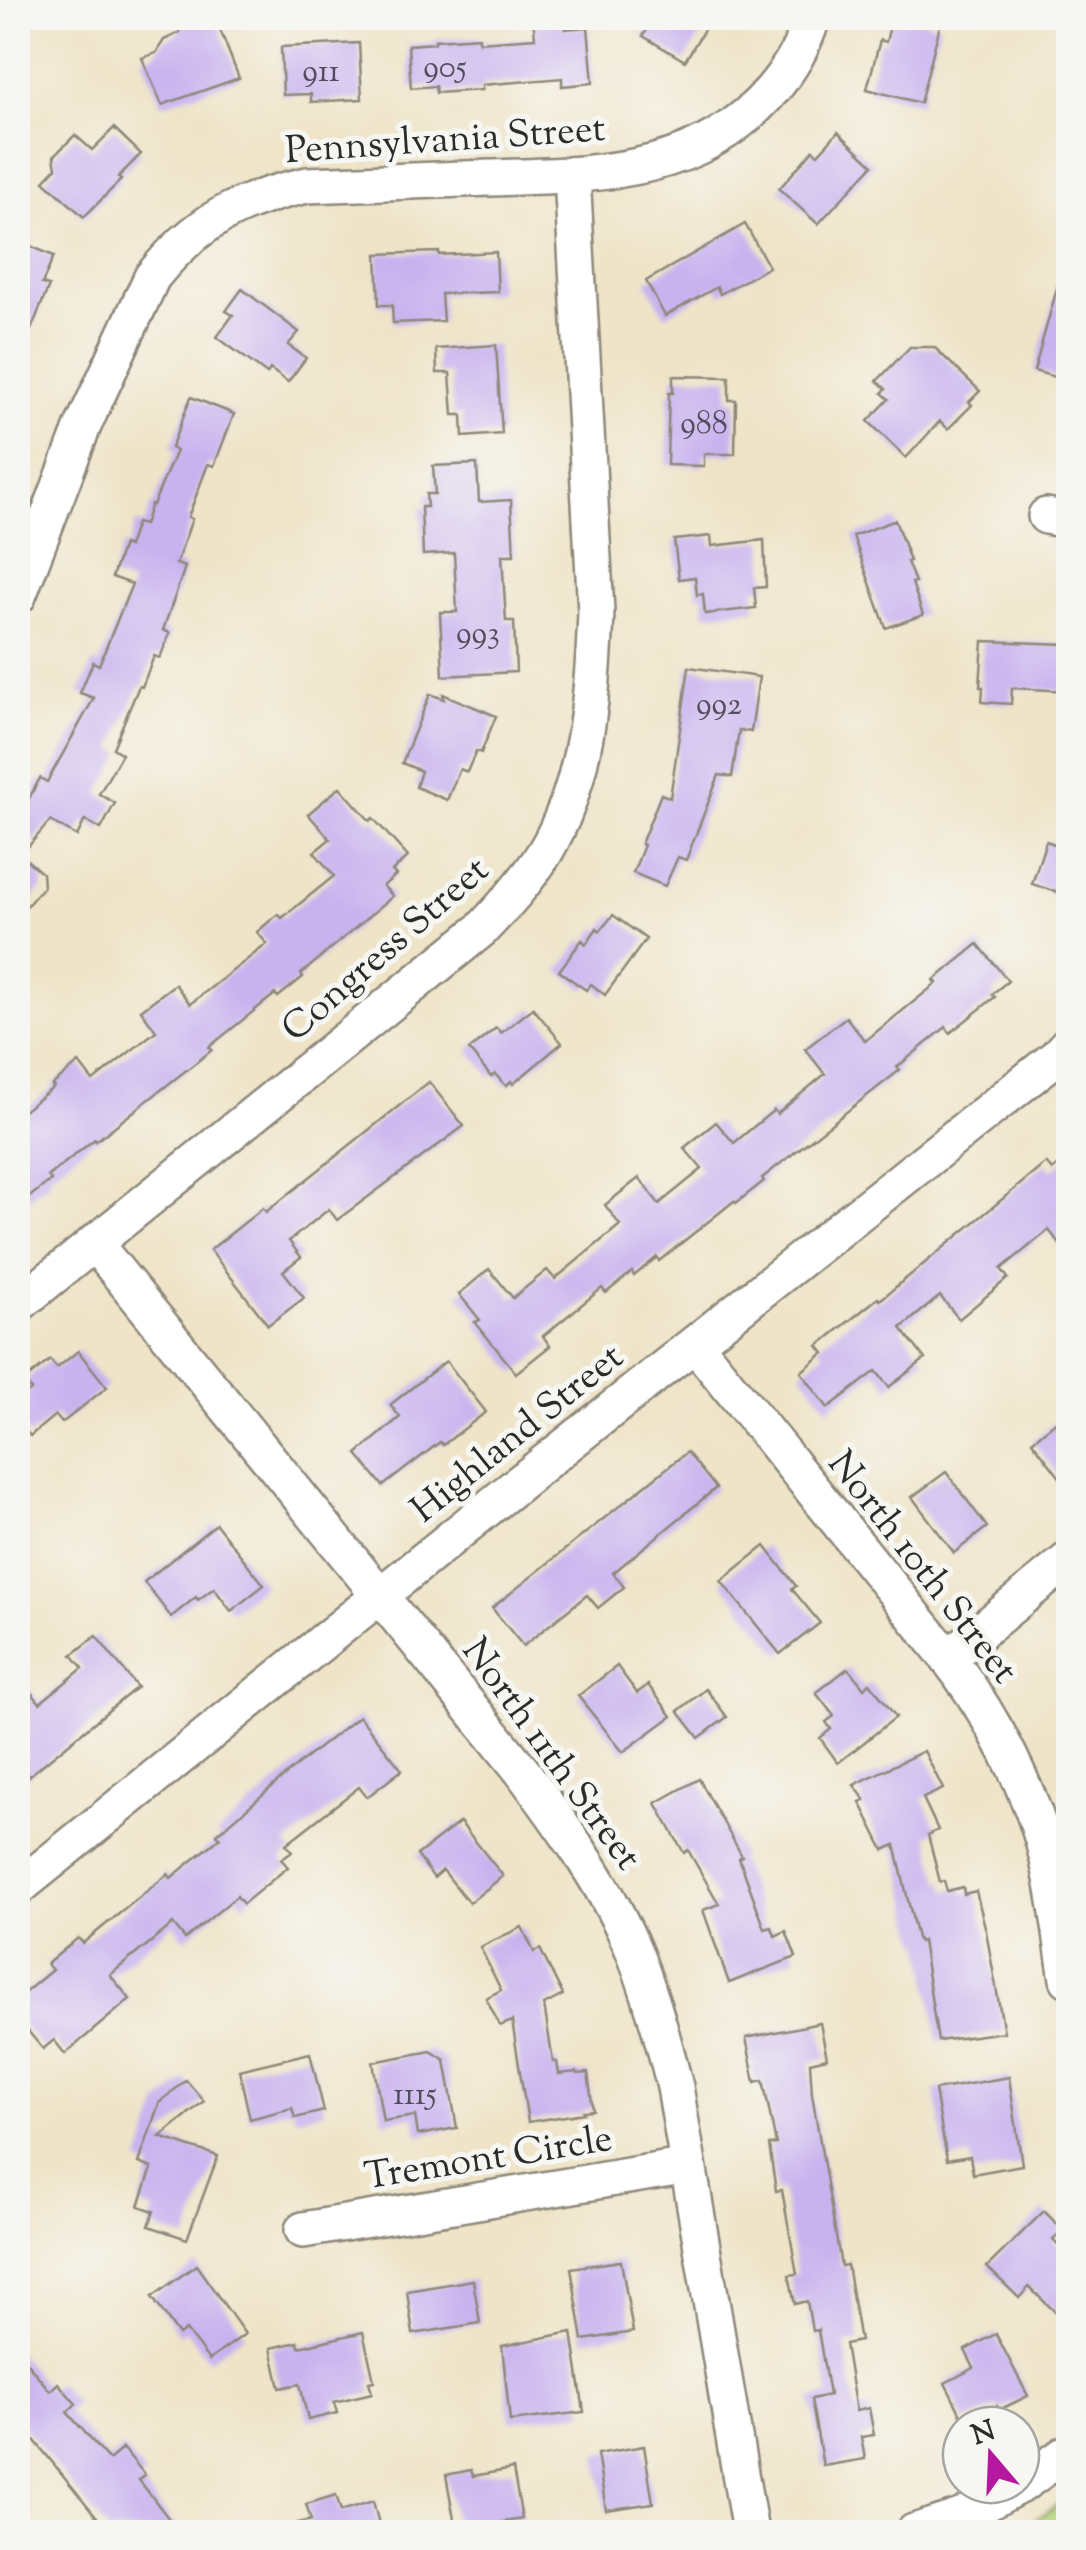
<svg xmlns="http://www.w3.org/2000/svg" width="1086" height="2550" viewBox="0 0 1086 2550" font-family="'Sorts Mill Goudy',serif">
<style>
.green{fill:#b8d57b;stroke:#728053;stroke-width:2.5}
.building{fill:#c9b3ef}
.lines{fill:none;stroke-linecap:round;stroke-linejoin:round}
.minor-casing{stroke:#8d887a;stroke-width:40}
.minor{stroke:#fff;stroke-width:35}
.labels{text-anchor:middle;stroke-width:10;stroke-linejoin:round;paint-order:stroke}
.number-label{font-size:32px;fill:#524d5c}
.street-label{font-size:38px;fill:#2b2b2b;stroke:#f6f6f2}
</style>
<rect width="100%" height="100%" fill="#f6f6f2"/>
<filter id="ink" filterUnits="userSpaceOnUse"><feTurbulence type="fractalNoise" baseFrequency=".01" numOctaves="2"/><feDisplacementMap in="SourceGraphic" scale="20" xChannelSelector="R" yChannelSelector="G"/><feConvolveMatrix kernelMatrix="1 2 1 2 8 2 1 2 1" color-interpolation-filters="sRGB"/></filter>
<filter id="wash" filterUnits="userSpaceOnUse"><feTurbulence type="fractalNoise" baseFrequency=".0048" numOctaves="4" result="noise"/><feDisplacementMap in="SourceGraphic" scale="40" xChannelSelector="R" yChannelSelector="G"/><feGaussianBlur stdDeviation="2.25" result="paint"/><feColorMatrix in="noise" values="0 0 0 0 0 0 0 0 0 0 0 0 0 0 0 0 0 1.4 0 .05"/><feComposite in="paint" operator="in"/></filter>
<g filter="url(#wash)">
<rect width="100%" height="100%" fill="#efe4c8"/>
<polygon class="green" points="1068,2499 1068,2532 1015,2532"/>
<g id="blocks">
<g class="building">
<polygon points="196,18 219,27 239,78 162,105 142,58 156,53 164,40 179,33 180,23"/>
<polygon points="533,18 565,18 566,29 588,27 593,83 562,86 562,78 482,85 482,90 436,93 435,86 411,88 408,45 435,43 435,40 479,37 479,42 535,38"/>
<polygon points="654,18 711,18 685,61 643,36"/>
<polygon points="892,18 910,18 940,25 920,103 867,89 880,40 886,42"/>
<polygon points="359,43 362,99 311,102 311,94 283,95 281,47"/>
<polygon points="114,128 141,154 118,177 121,180 84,217 44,181 56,168 54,156 75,135 92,150"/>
<polygon points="838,132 873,165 818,224 779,189 813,150 818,154"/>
<polygon points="745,224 769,267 720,294 717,287 665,316 646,281"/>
<polygon points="18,241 54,256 42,284 49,286 18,361"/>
<polygon points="439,252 439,255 496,252 498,292 441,294 443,321 393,323 392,305 379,305 377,254"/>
<polygon points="1061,274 1068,275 1068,381 1034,371"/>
<polygon points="242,289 299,332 288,345 306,358 288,382 270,369 267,374 217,337 233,315 226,311"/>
<polygon points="496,345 502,434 463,437 462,415 453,415 450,373 437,373 436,349"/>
<polygon points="910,347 934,347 980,391 969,402 972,405 948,429 940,421 906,458 868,421 889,399 882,393 886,389 877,381"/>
<polygon points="673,376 729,377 729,400 736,400 735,454 704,454 704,466 667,465 669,393 673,393"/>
<polygon points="191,397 234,414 214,466 208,464 188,517 192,519 176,564 185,567 163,630 170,633 160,658 154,656 142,687 139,686 113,748 122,754 99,794 115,803 101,829 85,820 77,836 50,821 21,855 42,873 43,887 18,916 18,819 40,778 47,782 94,698 80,693 93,662 99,665 132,584 112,577 123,545 128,547 136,523 144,525 151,504 153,505 176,451 171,448"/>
<polygon points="477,464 479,502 511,500 514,555 502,555 506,621 514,621 516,672 443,676 440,612 457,612 454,553 423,555 421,507 427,507 426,494 435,494 433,466"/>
<polygon points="895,520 910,561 907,562 915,582 912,583 923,615 886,628 853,536"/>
<polygon points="711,536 712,546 764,540 766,587 754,588 756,608 705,614 703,594 697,595 695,577 679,579 674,540"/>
<polygon points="983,641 1068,644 1068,691 1012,688 1011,704 982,702 983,687 980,687"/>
<polygon points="689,667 759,677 751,732 739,730 732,777 719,775 686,860 678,857 665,886 633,873 644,845 641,844 661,794 670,798"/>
<polygon points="430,694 444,699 443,694 496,716 481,753 476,751 467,772 460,769 447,800 416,787 421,771 402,763"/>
<polygon points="340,787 370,821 373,818 408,857 392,871 396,875 383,886 393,896 301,974 303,977 278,997 275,994 209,1047 212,1050 96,1141 95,1139 48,1176 51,1180 18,1206 18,1115 54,1087 52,1085 79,1063 93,1081 156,1031 141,1010 175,984 190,1004 267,944 257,932 278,914 282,918 334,876 314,852 330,839 308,814"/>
<polygon points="1046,841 1068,849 1068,896 1032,884"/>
<polygon points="613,915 646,939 605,995 591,984 586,990 559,971 582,940 586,944 597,928 600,931"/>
<polygon points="978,944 1008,981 992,994 995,997 950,1033 946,1027 897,1067 900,1070 762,1178 764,1181 736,1203 734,1201 659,1261 657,1257 634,1276 632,1272 606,1293 602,1288 543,1336 550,1346 516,1373 475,1322 480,1320 459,1294 489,1269 513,1298 547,1270 555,1279 620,1225 605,1205 639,1178 659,1204 702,1169 684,1148 716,1122 734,1143 774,1110 777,1114 825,1074 805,1049 846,1017 865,1041 937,983 934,980"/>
<polygon points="533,1008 562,1043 513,1084 511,1081 506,1086 495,1074 491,1077 469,1050 496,1028 501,1033"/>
<polygon points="429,1082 464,1126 337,1220 329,1209 289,1241 301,1257 283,1271 304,1298 268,1325 210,1250 263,1208 266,1212"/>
<polygon points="1068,1157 1068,1255 1049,1230 1001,1269 1008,1278 959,1319 940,1296 901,1328 925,1359 889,1387 876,1371 828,1408 801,1372 824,1353 818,1346 878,1298 880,1300 1046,1163 1052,1170"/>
<polygon points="78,1351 107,1387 62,1423 55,1415 30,1436 18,1421 18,1400 31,1390 24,1381 50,1360 57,1368"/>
<polygon points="446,1361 486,1412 443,1445 440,1442 383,1486 357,1454 400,1417 390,1405"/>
<polygon points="1068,1412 1068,1488 1032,1441"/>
<polygon points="687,1452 716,1488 613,1573 624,1587 598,1608 587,1595 523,1646 492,1608"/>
<polygon points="946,1472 987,1527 954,1553 912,1497"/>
<polygon points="216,1524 264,1585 231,1611 214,1588 198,1600 196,1597 171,1617 144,1582"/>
<polygon points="765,1546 796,1586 792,1589 820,1623 780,1654 721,1581"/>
<polygon points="96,1636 137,1687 18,1785 18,1676 40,1703 83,1668 72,1655"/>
<polygon points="617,1666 637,1693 648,1685 672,1716 623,1752 578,1696"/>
<polygon points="848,1668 864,1688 870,1683 896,1717 838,1763 820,1738 831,1729 826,1722 834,1716 816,1693"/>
<polygon points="706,1689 727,1717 699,1738 678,1711"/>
<polygon points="359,1716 402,1770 367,1797 359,1787 286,1844 292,1851 281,1859 288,1867 243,1904 237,1896 185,1939 173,1924 110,1975 130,1999 65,2054 54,2040 43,2049 18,2019 18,1998 52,1970 47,1964 78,1938 83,1943 168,1874 171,1878 220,1838 217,1834 301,1762"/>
<polygon points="924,1751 943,1789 923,1798 938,1830 928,1835 940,1882 944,1881 947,1891 963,1887 964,1894 976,1891 986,1931 1004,2032 938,2041 922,1941 919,1942 917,1938 895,1845 884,1850 860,1802 865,1800 854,1785"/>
<polygon points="699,1779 742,1856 739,1858 765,1929 772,1927 775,1936 786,1931 796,1957 729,1983 703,1910 719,1904 688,1850 684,1853 656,1803"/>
<polygon points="460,1822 503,1876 469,1903 443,1870 434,1878 417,1855"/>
<polygon points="522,1927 534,1952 540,1949 563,1995 544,2005 553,2062 557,2062 559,2074 577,2072 578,2074 588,2073 593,2110 583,2111 584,2113 528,2122 512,2021 500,2026 486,1998 501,1990 480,1947"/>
<polygon points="820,2023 827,2058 810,2062 812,2094 841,2266 847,2265 860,2341 845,2344 856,2411 869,2408 874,2435 861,2437 865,2459 823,2466 811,2399 829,2395 818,2330 812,2331 807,2301 795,2304 789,2275 797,2274 782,2190 776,2191 769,2145 776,2144 763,2080 755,2082 746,2038"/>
<polygon points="431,2051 445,2060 457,2128 418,2135 415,2116 383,2121 373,2062"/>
<polygon points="310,2053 324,2111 295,2118 292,2108 250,2119 239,2070"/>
<polygon points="1009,2077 1022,2165 973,2174 970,2156 947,2160 935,2090"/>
<polygon points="186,2080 204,2101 160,2137 218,2156 187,2239 149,2226 154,2211 139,2206 152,2168 139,2163 159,2103"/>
<polygon points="1044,2211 1063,2230 1053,2240 1068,2256 1068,2324 1029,2287 1019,2298 987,2267"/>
<polygon points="621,2261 633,2332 583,2340 571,2268"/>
<polygon points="196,2265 245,2334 209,2360 186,2330 179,2335 152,2297"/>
<polygon points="473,2280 480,2323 413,2334 407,2291"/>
<polygon points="363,2332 374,2381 369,2382 372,2393 334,2402 337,2413 308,2420 300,2384 280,2388 271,2348 298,2342 299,2347"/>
<polygon points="572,2332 584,2412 510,2421 502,2346"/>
<polygon points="996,2334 1028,2396 999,2410 997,2406 965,2422 945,2383 974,2368 965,2350"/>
<polygon points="18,2352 50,2391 58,2383 76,2404 67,2412 109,2460 123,2448 145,2475 139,2480 179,2532 109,2532 18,2420"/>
<polygon points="644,2446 653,2503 606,2510 597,2454"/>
<polygon points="513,2469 522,2519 456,2530 446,2475 471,2470 473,2476"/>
<polygon points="336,2495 341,2511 373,2501 381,2532 291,2532 290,2525 311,2520 306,2504"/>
</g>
</g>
</g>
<g filter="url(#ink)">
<use href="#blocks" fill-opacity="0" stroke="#8d887a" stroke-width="2.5"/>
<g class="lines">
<g class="minor-casing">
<g id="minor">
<polyline points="1046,516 1068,520"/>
<path d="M18,596L83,426L152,277C196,222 238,200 307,185C368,183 429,180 490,178C595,174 698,177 772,90C790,69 804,44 812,18"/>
<path d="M94,1243L522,1771C564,1828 608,1888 635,1954C652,1998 664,2042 675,2087L750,2532"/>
<path d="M18,1305L481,930C504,906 527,881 545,852C587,781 593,693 596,612L572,175"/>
<path d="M695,1344L948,1658C984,1705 1013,1757 1034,1813C1054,1865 1059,1925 1068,1979"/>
<polyline points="948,1658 1068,1560"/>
<polyline points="18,1888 549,1459 1055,1058 1068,1044"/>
<polyline points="303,2230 688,2166"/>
<polyline points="1021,2485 1068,2452"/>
<polyline points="914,2532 961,2517 1020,2485"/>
</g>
</g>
<use href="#minor" class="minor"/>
</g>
</g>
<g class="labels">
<g class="number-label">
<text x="445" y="77">905</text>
<text x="321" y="81">911</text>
<text x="704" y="433">988</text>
<text x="478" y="643">993</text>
<text x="719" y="714">992</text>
<text x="415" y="2104">1115</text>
</g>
<g class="street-label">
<text transform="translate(445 138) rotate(-4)" y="13">Pennsylvania Street</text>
<text transform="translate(384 948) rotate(-41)" y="13">Congress Street</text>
<text transform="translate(516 1432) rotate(-39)" y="13">Highland Street</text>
<text transform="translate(924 1566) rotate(52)" y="13">North 10th Street</text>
<text transform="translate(553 1753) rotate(54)" y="13">North 11th Street</text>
<text transform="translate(488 2156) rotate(-9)" y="13">Tremont Circle</text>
</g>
</g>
<rect width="1086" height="2550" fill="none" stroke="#f6f6f2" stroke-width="60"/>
<g transform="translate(991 2455) rotate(341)"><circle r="48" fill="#f6f6f2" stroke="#a5a5a2" stroke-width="2.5"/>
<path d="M0-8L18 38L0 25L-18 38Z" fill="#b5179e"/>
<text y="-15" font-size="28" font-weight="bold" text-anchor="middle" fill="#2b2b2b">N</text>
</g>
</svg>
